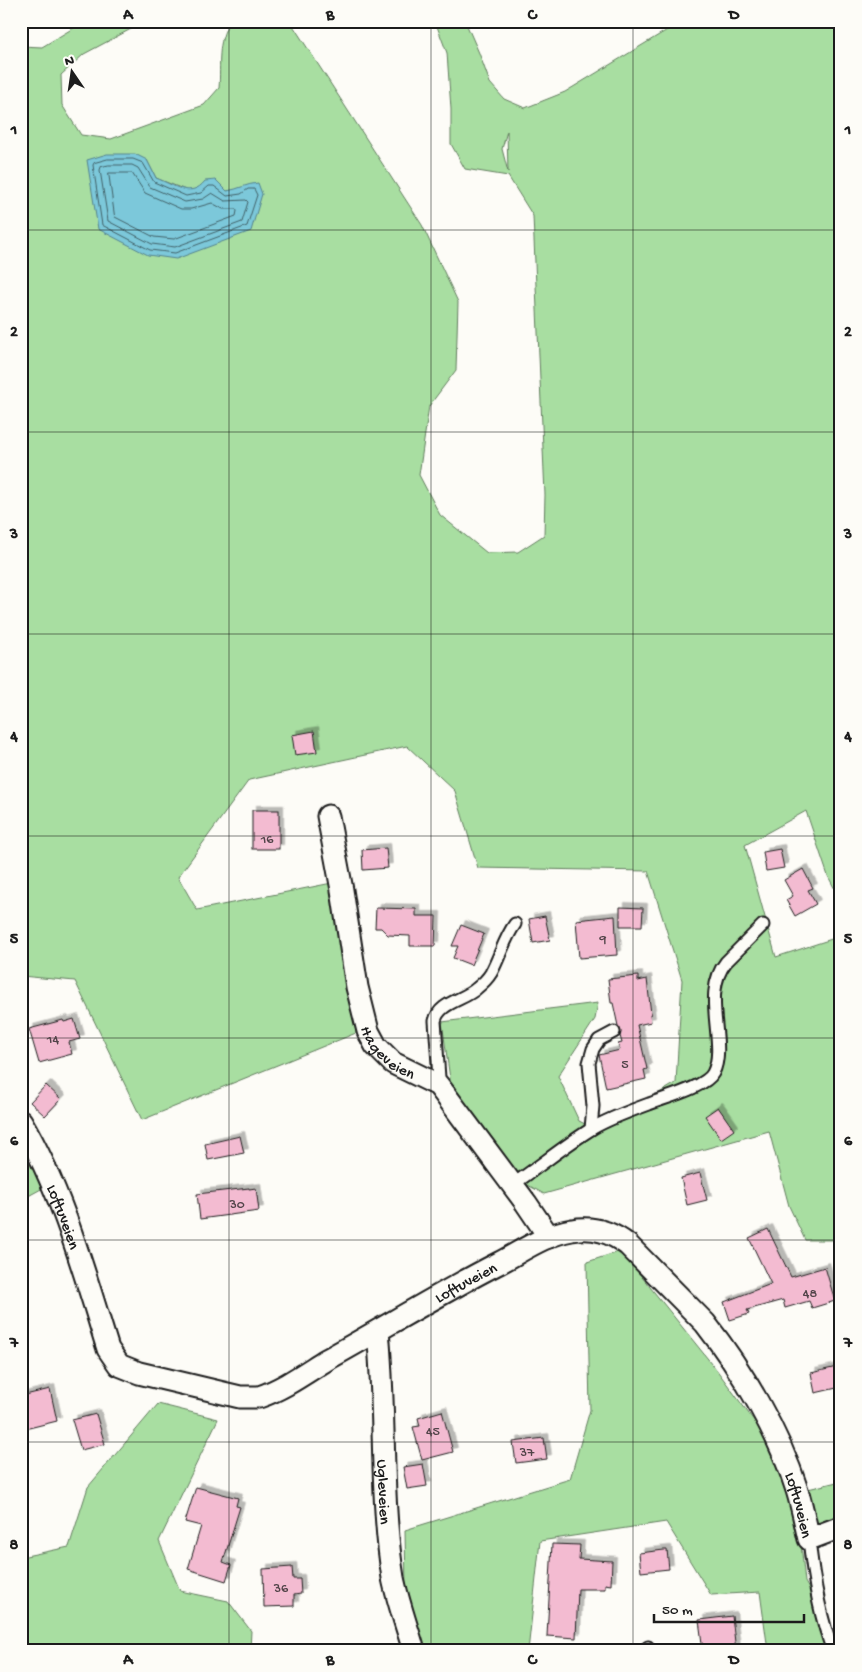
<svg xmlns="http://www.w3.org/2000/svg" width="862" height="1672" viewBox="0 0 862 1672" font-family="'Gochi Hand',sans-serif">
<style>
.green{fill:#a8dea1;stroke:#627d5e;fill-rule:evenodd}
.water{fill:#7bc8da;stroke:#55838e}
.lines{fill:none;stroke-linecap:round;stroke-linejoin:round}
.shore{stroke:#426168;stroke-width:1}
.building{fill:#f3bbd1;stroke:#1c1c1c;filter:url(#shadow)}
.service-casing{stroke:#1c1c1c;stroke-width:15}
.minor-casing{stroke:#1c1c1c;stroke-width:25}
.service{stroke:#fdfcf7;stroke-width:11}
.minor{stroke:#fdfcf7;stroke-width:21}
.grid{fill:none;stroke:#1c1c1c;stroke-width:1;stroke-opacity:0.55}
.labels{text-anchor:middle;stroke-width:4;stroke-linejoin:round;paint-order:stroke}
.number-label{font-size:14px;fill:#524449}
.street-label{font-size:16px;fill:#1c1c1c;stroke:#fdfcf7}
.neatline{fill:none;stroke:#1c1c1c;stroke-width:2}
.grid-label{font-size:16px;text-anchor:middle;font-weight:bold;fill:#1c1c1c}
</style>
<defs>
<filter id="shadow"><feDropShadow dx="4.5" dy="-4.5" stdDeviation="0" flood-color="#0004"/></filter>
</defs>
<rect width="100%" height="100%" fill="#fdfcf7"/>
<filter id="ink" filterUnits="userSpaceOnUse"><feTurbulence type="fractalNoise" baseFrequency=".02" numOctaves="2"/><feDisplacementMap in="SourceGraphic" scale="10" xChannelSelector="R" yChannelSelector="G"/><feConvolveMatrix kernelMatrix="1 2 1 2 8 2 1 2 1" color-interpolation-filters="sRGB"/></filter>
<g filter="url(#ink)">
<g class="green">
<path d="M85,21H146L84,54L61,75L62,105L81,135L111,139L204,105L219,88C221,64 216,43 230,21H290L422,225L458,302L456,370L429,406L419,475L440,515L487,553L518,552L544,535L545,495L533,216L508,176L465,169L451,144V109L447,53L435,21H465L479,53L490,83L504,99L525,108L565,92L682,21H841V901L828,876L806,811L745,845L776,957L841,936V1240H805L789,1206L769,1131L544,1194L526,1184L452,1093L442,1022L598,1003L595,1019L558,1076L579,1121L597,1130L676,1083L682,980L648,871L478,868L455,791L407,746L249,780L178,877L197,910L332,883L356,1033L142,1120L75,981L21,976V46L42,47ZM507,131L508,172L502,149ZM147,160L156,178L188,191L200,188L227,191L240,189L98,229Z"/>
<polygon points="21,1142 43,1188 21,1200"/>
<polygon points="621,1251 716,1369 763,1433 790,1491 808,1489 841,1481 841,1522 800,1535 805,1582 841,1647 841,1651 768,1651 760,1592 711,1595 666,1522 540,1541 528,1651 407,1651 405,1530 570,1479 590,1410 587,1262"/>
<polygon points="158,1404 218,1419 159,1541 180,1591 228,1601 251,1631 250,1651 21,1651 21,1557 69,1547 88,1487"/>
</g>
<path class="water" d="M107,154H135L147,160L156,178C174,185 191,199 205,181L216,180L227,191C239,189 246,184 258,183L262,194L251,231L176,259L148,255L98,229L87,160Z"/>
<g class="lines">
<g class="shore">
<polygon points="108,159 133,159 143,163 154,182 186,196 201,193 209,186 214,186 227,196 241,194 248,189 254,189 257,195 247,226 175,253 150,250 102,225 93,165 94,163"/>
<polygon points="109,165 132,165 138,168 150,187 185,202 203,199 212,193 225,201 246,200 248,202 242,222 175,247 152,244 108,221 100,170 101,167"/>
<polygon points="109,173 132,173 145,193 181,209 191,209 212,203 223,209 236,209 237,211 236,216 174,239 154,237 115,217"/>
</g>
</g>
<g class="building">
<polygon points="314,731 317,752 295,755 292,735"/>
<rect x="252" y="810" width="27" height="39"/>
<polygon points="386,848 388,868 363,870 362,850"/>
<polygon points="780,849 784,868 766,871 763,852"/>
<polygon points="803,869 813,888 808,890 816,904 795,916 786,900 793,896 784,880"/>
<polygon points="620,907 643,908 642,926 620,926"/>
<polygon points="376,908 416,909 416,916 436,916 435,946 410,946 410,936 388,935 381,928 375,928"/>
<polygon points="545,916 550,940 533,943 529,919"/>
<polygon points="615,916 617,955 579,958 576,920"/>
<polygon points="461,925 484,934 471,965 453,958 458,946 452,946"/>
<polygon points="638,976 638,981 647,979 651,1014 650,1014 651,1022 637,1025 647,1069 644,1070 646,1079 606,1088 599,1055 620,1050 618,1044 622,1043 620,1036 621,1032 618,1026 613,1003 611,1003 608,979"/>
<polygon points="74,1019 80,1039 69,1042 72,1054 39,1063 29,1029 63,1020 64,1022"/>
<polygon points="46,1085 61,1099 45,1116 30,1102"/>
<polygon points="718,1107 734,1130 721,1139 705,1116"/>
<polygon points="240,1136 244,1153 208,1160 205,1144"/>
<polygon points="700,1173 707,1200 687,1205 681,1178"/>
<polygon points="249,1188 249,1189 256,1188 259,1211 200,1219 197,1194"/>
<polygon points="768,1229 791,1277 825,1267 835,1301 812,1308 809,1301 785,1308 783,1300 747,1310 749,1314 730,1320 724,1302 771,1284 749,1238"/>
<polygon points="841,1366 841,1387 815,1393 811,1373"/>
<polygon points="50,1389 57,1421 21,1430 21,1396"/>
<polygon points="442,1411 453,1452 422,1460 413,1427 420,1426 418,1418"/>
<polygon points="96,1414 105,1444 81,1450 72,1420"/>
<polygon points="544,1438 547,1459 516,1463 513,1442"/>
<polygon points="423,1464 427,1486 407,1489 403,1467"/>
<polygon points="196,1487 238,1498 236,1506 240,1507 223,1562 231,1565 226,1581 188,1569 201,1526 185,1522"/>
<polygon points="552,1544 580,1545 579,1559 612,1561 611,1585 605,1584 605,1589 578,1589 576,1638 547,1636"/>
<polygon points="664,1550 667,1550 669,1569 641,1572 639,1553"/>
<polygon points="292,1567 293,1579 300,1579 301,1594 294,1595 294,1606 264,1607 263,1569"/>
<polygon points="732,1616 736,1651 703,1651 699,1620"/>
</g>
<g class="lines">
<g class="service-casing">
<g id="service">
<path d="M438,1085L439,1078L435,1021C439,1002 465,1000 477,988C482,984 488,978 491,973C500,957 504,939 515,924"/>
<polyline points="591,1129 593,1106 589,1063 593,1049 599,1040 614,1032"/>
<path d="M512,1185C539,1167 565,1145 593,1128C610,1118 630,1111 649,1104C664,1098 706,1087 713,1073C728,1044 700,994 726,962L763,925"/>
<path d="M809,1539C813,1577 819,1615 833,1651"/>
<polyline points="643,1651 648,1647"/>
</g>
</g>
<g class="minor-casing">
<g id="minor">
<path id="s1" d="M328,816L342,890L357,987L368,1031L376,1046L393,1063L438,1085L526,1203L549,1237"/>
<path id="s2" d="M21,1121C62,1191 84,1272 108,1349L119,1365L139,1373L240,1397H259C283,1389 305,1373 326,1360C384,1328 440,1293 499,1263C522,1251 546,1234 572,1230C594,1226 611,1232 628,1245L705,1323C742,1370 779,1433 797,1490C802,1506 805,1522 809,1539L841,1527"/>
<path id="s3" d="M378,1331C386,1413 380,1496 393,1578C398,1602 407,1627 414,1651"/>
</g>
</g>
<use href="#service" class="service"/>
<use href="#minor" class="minor"/>
</g>
</g>
<path class="grid" d="M229,21V1651M431,21V1651M633,21V1651M21,230H841M21,432H841M21,634H841M21,836H841M21,1038H841M21,1240H841M21,1442H841"/>
<g class="labels">
<g class="number-label">
<text x="267" y="843">16</text>
<text x="603" y="943">9</text>
<text x="53" y="1043">14</text>
<text x="625" y="1068">5</text>
<text x="237" y="1208">30</text>
<text x="810" y="1297">48</text>
<text x="433" y="1435">45</text>
<text x="527" y="1456">37</text>
<text x="281" y="1592">36</text>
</g>
<g class="street-label">
<text dy="6" stroke="none"><textPath href="#s1" startOffset="249">Hageveien</textPath></text>
<text dy="6" stroke="none"><textPath href="#s2" startOffset="105">Loftuveien</textPath></text>
<text dy="6" stroke="none"><textPath href="#s2" startOffset="645">Loftuveien</textPath></text>
<text dy="6" stroke="none"><textPath href="#s3" startOffset="161">Ugleveien</textPath></text>
<text dy="6" stroke="none"><textPath href="#s2" startOffset="1140">Loftuveien</textPath></text>
</g>
</g>
<rect width="862" height="1672" fill="none" stroke="#fdfcf7" stroke-width="55"/>
<g transform="translate(72 72) rotate(347)" stroke="#fdfcf7" stroke-width="4" paint-order="stroke">
<path d="M0-4L9 19L0 12L-9 19Z" fill="#1c1c1c"/>
<text y="-8" font-size="14" font-weight="bold" text-anchor="middle" fill="#1c1c1c">N</text>
</g>
<path d="M654 1614v8h150v-8" fill="none" stroke="#1c1c1c" stroke-width="2.5"/>
<text x="662" y="1614" font-size="15" fill="#1c1c1c" stroke="#fdfcf7" stroke-width="4" paint-order="stroke">50 m</text>
<rect x="28" y="28" width="806" height="1616" class="neatline"/>
<g class="grid-label">
<text x="128" y="19">A</text>
<text x="330" y="19">B</text>
<text x="532" y="19">C</text>
<text x="734" y="19">D</text>
<text x="14" y="134">1</text>
<text x="848" y="134">1</text>
<text x="14" y="336">2</text>
<text x="848" y="336">2</text>
<text x="14" y="538">3</text>
<text x="848" y="538">3</text>
<text x="14" y="741">4</text>
<text x="848" y="741">4</text>
<text x="14" y="943">5</text>
<text x="848" y="943">5</text>
<text x="14" y="1145">6</text>
<text x="848" y="1145">6</text>
<text x="14" y="1347">7</text>
<text x="848" y="1347">7</text>
<text x="14" y="1549">8</text>
<text x="848" y="1549">8</text>
<text x="128" y="1664">A</text>
<text x="330" y="1664">B</text>
<text x="532" y="1664">C</text>
<text x="734" y="1664">D</text>
</g>
</svg>
